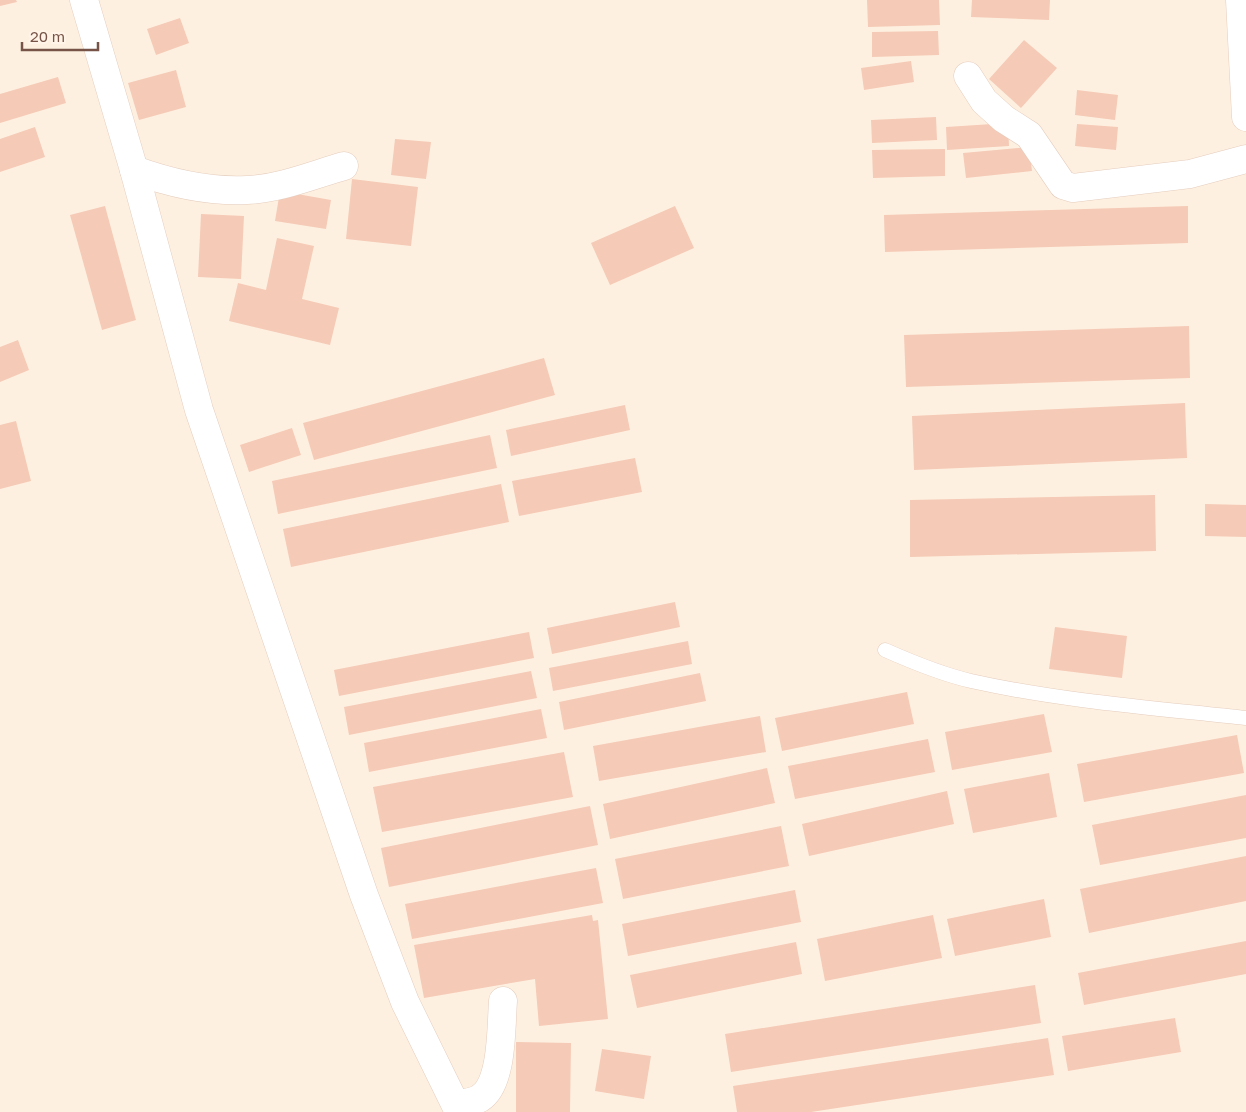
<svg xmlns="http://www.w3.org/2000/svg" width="1246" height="1112" viewBox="0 0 1246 1112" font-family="'Golos Text',sans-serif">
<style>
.building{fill:#f5cab6}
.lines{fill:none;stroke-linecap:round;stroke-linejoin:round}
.lane-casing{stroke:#e4cdbe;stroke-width:15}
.street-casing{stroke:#e4cdbe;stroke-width:29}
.lane{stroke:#fff;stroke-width:14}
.street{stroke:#fff;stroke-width:28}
</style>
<rect width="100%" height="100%" fill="#fef0e0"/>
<g class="building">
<polygon points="0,0 16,0 17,2 0,6"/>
<polygon points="867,0 939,0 940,25 868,27"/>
<polygon points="972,0 1050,0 1049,20 971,17"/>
<polygon points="180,18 189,43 156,55 147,29"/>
<polygon points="938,31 939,55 872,57 872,32"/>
<polygon points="1024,40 1057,68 1021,108 989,79"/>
<polygon points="911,61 914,82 864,90 861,68"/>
<polygon points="176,70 186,107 139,120 128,83"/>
<polygon points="58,77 66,103 0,123 0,94"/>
<polygon points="1077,90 1118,95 1115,120 1075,115"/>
<polygon points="936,117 937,140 872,143 871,120"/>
<polygon points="1008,123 1009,146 947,150 946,127"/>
<polygon points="1077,124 1118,127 1116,150 1075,146"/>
<polygon points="35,127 45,157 0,172 0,139"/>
<polygon points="395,139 431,142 426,179 391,175"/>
<polygon points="1029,147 1032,171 966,178 963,153"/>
<polygon points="945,149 945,176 873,178 872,150"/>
<polygon points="352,179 418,187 411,246 346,239"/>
<polygon points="280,191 331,200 326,229 275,221"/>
<polygon points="105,206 136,320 102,330 70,215"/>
<polygon points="675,206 694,248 610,285 591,243"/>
<polygon points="1188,206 1188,243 885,252 884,215"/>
<polygon points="201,214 244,216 241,279 198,277"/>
<polygon points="277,238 314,246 302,299 339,308 330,345 229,321 238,283 266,290"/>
<polygon points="1189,326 1190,378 906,387 904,335"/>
<polygon points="18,340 29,370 0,382 0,347"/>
<polygon points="544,358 555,395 314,460 303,423"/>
<polygon points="1185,403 1187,458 914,470 912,416"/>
<polygon points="625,405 630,430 511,456 506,430"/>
<polygon points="16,421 31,481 0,489 0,425"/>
<polygon points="292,428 301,455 249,472 240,445"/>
<polygon points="490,435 497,468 278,514 272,481"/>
<polygon points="635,458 642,492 519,516 512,481"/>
<polygon points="501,484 509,522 291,567 283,529"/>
<polygon points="1155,495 1156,551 910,557 910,500"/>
<polygon points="1205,504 1246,505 1246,537 1205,536"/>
<polygon points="675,602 680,627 552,654 547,628"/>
<polygon points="1055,627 1127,636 1122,678 1049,669"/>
<polygon points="529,632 534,658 339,696 334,670"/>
<polygon points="688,641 692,664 553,691 549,668"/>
<polygon points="531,671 537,698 349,735 344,707"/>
<polygon points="700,673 706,701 564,730 559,702"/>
<polygon points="907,692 914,724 782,751 775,718"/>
<polygon points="541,709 547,738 369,772 364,743"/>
<polygon points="1044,714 1052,752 952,770 945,732"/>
<polygon points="760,716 766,752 599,781 593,746"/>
<polygon points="1237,735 1244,773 1084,802 1077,764"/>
<polygon points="928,739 935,772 795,799 788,766"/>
<polygon points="564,752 573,797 382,832 373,787"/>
<polygon points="767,768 775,803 610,839 603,804"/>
<polygon points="1049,773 1057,817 973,833 964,789"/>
<polygon points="947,791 954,824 809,856 802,824"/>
<polygon points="1246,795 1246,838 1100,865 1092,825"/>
<polygon points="590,806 598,845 389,887 381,848"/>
<polygon points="781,826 789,866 623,899 615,859"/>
<polygon points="1246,856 1246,901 1089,933 1080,889"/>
<polygon points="596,868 603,903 412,939 405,904"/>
<polygon points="795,890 801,922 628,956 622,924"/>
<polygon points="1044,899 1051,937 955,956 947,919"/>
<polygon points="592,915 593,921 598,920 608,1019 539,1026 535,979 424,998 414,945"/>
<polygon points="933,915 942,958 825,981 817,939"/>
<polygon points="1246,941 1246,974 1084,1005 1078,973"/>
<polygon points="796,942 802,974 637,1008 630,975"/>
<polygon points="1035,985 1041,1023 731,1072 725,1034"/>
<polygon points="1175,1018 1181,1052 1068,1071 1062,1036"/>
<polygon points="1048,1038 1054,1075 811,1112 737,1112 733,1086"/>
<polygon points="516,1042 571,1043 570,1112 516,1112"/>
<polygon points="602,1049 651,1056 644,1099 595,1091"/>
</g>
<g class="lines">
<g class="lane-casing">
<path id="lane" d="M885,650C912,662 941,674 971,681C1061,701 1154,708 1246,718"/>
</g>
<g class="street-casing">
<g id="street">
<polyline points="84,0 134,170 199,410 364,895 405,1002 459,1112"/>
<polyline points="1240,0 1246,117"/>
<polyline points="968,76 984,101 1004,119 1029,135 1063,185 1073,188 1190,174 1246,159"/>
<path d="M134,170C170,183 208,192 247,190C279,189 313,175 344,166"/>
<path d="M457,1105C464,1103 474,1102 480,1098C503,1084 501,1026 503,1001"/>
</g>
</g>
<use href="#lane" class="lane"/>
<use href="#street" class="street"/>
</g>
<path d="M22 42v8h76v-8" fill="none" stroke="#765346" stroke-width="2.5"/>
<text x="30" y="42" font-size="15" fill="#765346" stroke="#fff4e7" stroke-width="4" paint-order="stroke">20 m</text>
</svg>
